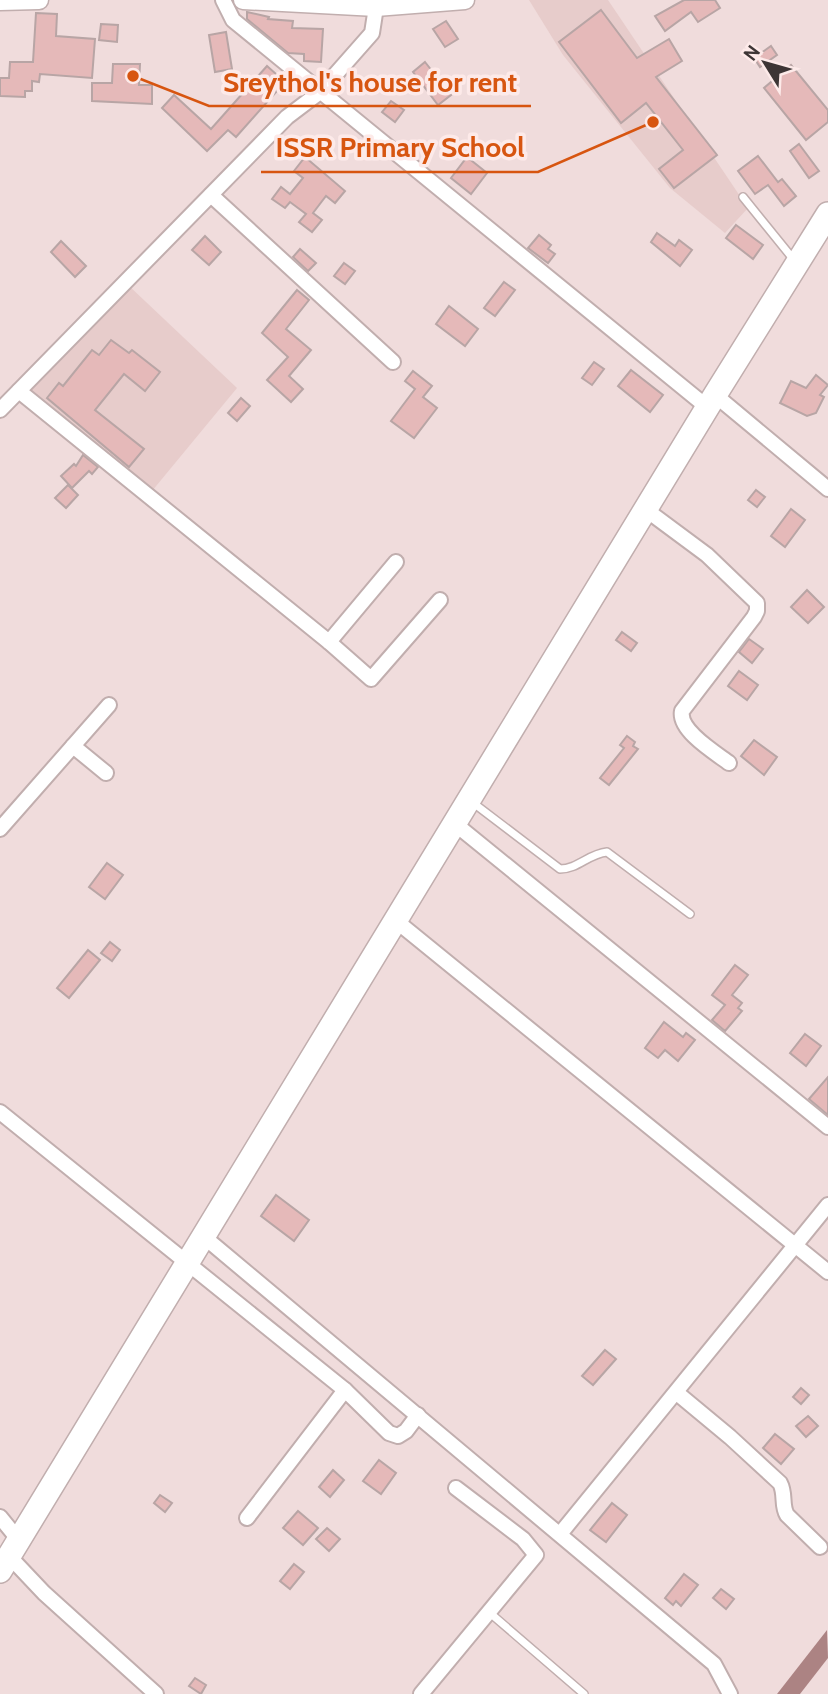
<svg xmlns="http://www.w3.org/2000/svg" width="828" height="1694" viewBox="0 0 828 1694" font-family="Cabin,sans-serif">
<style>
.built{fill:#e7cccb}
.water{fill:#ac8383}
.building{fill:#e5b9b9;stroke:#b8a5a5;stroke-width:2}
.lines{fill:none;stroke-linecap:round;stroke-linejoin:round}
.service-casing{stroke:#c1aeae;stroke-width:10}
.minor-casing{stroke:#c1aeae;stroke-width:18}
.tertiary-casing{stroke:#c1aeae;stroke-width:21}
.trunk-casing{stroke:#c1aeae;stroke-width:26}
.service{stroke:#fff;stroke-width:7}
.minor{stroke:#fff;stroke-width:14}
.tertiary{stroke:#fff;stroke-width:18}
.trunk{stroke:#fff;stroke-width:23}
.leader{fill:none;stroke:#d75510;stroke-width:2.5}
.callout-dot{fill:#d75510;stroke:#fdeae9;stroke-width:2.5}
.callout-label{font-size:28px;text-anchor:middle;font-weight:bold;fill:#d75510;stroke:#fdeae9;stroke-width:7;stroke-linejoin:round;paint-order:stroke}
</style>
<rect width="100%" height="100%" fill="#f0dcdc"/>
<g class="built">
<polygon points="529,0 608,0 748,208 725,233 670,188 563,55"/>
<polygon points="128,285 237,388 152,491 27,388"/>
</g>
<polygon class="water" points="827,1630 828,1658 800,1694 777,1694"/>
<g class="building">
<polygon points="684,0 715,0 720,8 698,22 691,12 665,31 655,16"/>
<polygon points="601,10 637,58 669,39 682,61 656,77 717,155 674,188 659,169 683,150 646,103 621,123 559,42"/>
<polygon points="247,12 269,17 268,19 293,21 292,28 323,29 321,62 304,61 304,54 288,53 247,19"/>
<polygon points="36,13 57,14 56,36 95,39 92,78 40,74 39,82 32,81 32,91 25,91 25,97 0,96 0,78 9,78 10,62 33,62"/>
<polygon points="446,21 458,39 445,47 433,29"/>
<polygon points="101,24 118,25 117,42 99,40"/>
<polygon points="226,32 232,69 215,72 209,35"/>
<polygon points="771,46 777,55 760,67 754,58"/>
<polygon points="425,62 451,95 438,105 413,72"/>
<polygon points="113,64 140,64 139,85 152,85 152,104 92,101 92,83 112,83"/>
<polygon points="791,65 828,110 828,122 806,140 764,88"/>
<polygon points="267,66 285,82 236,137 228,130 207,151 162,108 174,95 211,129"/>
<polygon points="391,101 404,110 395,122 382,112"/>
<polygon points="799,144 819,171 809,178 790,151"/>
<polygon points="758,156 778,182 782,179 796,196 784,206 768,185 755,194 738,171"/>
<polygon points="305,157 345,191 335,203 326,196 313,213 322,220 312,232 299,222 306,214 290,202 285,208 272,199 281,187 290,194 303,178 294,171"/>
<polygon points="467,157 487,173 471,194 451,178"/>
<polygon points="736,225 763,245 753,259 726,238"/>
<polygon points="657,233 675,246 679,240 692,250 680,266 651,242"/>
<polygon points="539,235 551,245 548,249 555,254 548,263 528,248"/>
<polygon points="205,236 221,252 209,265 192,250"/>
<polygon points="61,241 86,266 75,277 51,252"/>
<polygon points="300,249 316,263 308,271 293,257"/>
<polygon points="344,263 355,271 345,284 334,276"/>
<polygon points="504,282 515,290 495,316 484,308"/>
<polygon points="297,290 309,300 286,329 311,350 289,376 303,389 291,402 267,380 288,357 262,333"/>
<polygon points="449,306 478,329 465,346 436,324"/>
<polygon points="111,340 129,353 132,350 160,372 145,391 124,374 95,410 144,449 129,467 47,398 59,383 63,386 92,350 99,355"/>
<polygon points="594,362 604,369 592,385 582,378"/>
<polygon points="631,370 663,395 650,412 618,386"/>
<polygon points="413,371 432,386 423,397 437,408 414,438 391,421 415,389 405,381"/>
<polygon points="816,375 828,385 820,395 824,397 816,413 807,416 780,403 791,381 806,388"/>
<polygon points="241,398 250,406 237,421 228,413"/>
<polygon points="83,455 98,467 92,474 89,471 72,488 61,476 74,464 76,466"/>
<polygon points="68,485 78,495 66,508 55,498"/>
<polygon points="756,490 765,497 757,507 748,500"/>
<polygon points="791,509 805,520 785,547 771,536"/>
<polygon points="807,590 824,607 808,623 791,607"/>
<polygon points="622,632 637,643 631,651 616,640"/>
<polygon points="749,639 763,649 752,663 739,652"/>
<polygon points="739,671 758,685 747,700 728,686"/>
<polygon points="627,736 635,742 633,746 638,749 609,785 600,778 624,748 620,745"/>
<polygon points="754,740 777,757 764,775 741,756"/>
<polygon points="107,863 123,875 105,899 89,887"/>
<polygon points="110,942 120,950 112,961 101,953"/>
<polygon points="88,950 100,960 69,998 57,988"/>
<polygon points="735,965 748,975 732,995 742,1003 738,1008 742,1011 725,1031 712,1020 725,1005 712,995"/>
<polygon points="664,1022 683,1037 686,1033 695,1040 678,1061 665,1050 658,1058 645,1048"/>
<polygon points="805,1034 821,1046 806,1066 790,1053"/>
<polygon points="828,1077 828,1115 809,1099"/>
<polygon points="276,1195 309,1220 294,1241 261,1216"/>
<polygon points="605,1350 616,1359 593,1385 582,1376"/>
<polygon points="801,1388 809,1395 801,1404 793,1397"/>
<polygon points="808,1416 818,1426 806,1437 796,1426"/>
<polygon points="775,1434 794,1449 781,1464 763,1448"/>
<polygon points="379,1460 396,1473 381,1494 363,1481"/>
<polygon points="333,1470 344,1480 330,1497 319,1487"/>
<polygon points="160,1495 172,1503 165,1512 154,1503"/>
<polygon points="612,1503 627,1515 606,1542 590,1530"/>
<polygon points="298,1511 318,1528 303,1545 283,1528"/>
<polygon points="327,1528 340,1539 329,1551 316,1539"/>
<polygon points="294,1564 304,1572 290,1589 280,1581"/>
<polygon points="684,1574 698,1585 681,1606 676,1601 673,1605 665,1598"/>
<polygon points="721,1589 734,1599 726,1609 713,1598"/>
<polygon points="195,1678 206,1685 201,1694 189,1686"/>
</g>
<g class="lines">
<g class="service-casing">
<g id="service">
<polyline points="743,197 794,260"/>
<path d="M472,802L560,869C578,869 588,854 607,852L690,914"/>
<polyline points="490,1613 584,1694"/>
</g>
</g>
<g class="minor-casing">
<g id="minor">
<polyline points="223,0 233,20 707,407"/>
<polyline points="211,195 393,362"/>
<polyline points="19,391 329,642 396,562"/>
<polyline points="715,395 828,489"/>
<polyline points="0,410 287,117 320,92 372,33 376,7"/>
<path d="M645,509L707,555L757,603V611L754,617L682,711C678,730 714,752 729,763"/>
<polyline points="329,642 371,679 440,600"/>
<polyline points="73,746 106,773"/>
<polyline points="454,823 828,1127"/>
<polyline points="0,829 109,705"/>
<polyline points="395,920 828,1272"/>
<polyline points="0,1112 345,1390 389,1433 398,1436 406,1431 418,1415"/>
<polyline points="203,1236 714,1664 730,1694"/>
<path d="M677,1393L730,1437L780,1483C786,1494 781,1505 787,1515L820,1547"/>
<polyline points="0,1517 18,1539"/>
<polyline points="247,1518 345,1390"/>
<polyline points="560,1534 828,1205"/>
<polyline points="9,1556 44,1593 156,1694"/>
<polyline points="421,1694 536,1555 523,1539 456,1488"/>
</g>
</g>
<g class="tertiary-casing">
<g id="tertiary">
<polyline points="243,0 376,7 465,0"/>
<polyline points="0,1 39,0"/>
</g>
</g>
<g class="trunk-casing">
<polyline id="trunk" points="0,1571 715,395 828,214"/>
</g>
<use href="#service" class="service"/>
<use href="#minor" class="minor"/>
<use href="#tertiary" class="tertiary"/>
<use href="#trunk" class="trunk"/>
</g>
<path class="leader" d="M133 76L209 106H531M653 122L538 172H261"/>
<g class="callout-dot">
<circle cx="133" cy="76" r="7"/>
<circle cx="653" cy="122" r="7"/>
</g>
<g class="callout-label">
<text x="370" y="92">Sreythol's house for rent</text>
<text x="400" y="157">ISSR Primary School</text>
</g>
<g transform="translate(765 63) rotate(307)" stroke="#fdeae9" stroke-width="5" paint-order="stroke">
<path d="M0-5L12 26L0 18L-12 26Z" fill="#3d3535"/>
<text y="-10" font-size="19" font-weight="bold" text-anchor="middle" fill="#3d3535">N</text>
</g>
</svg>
